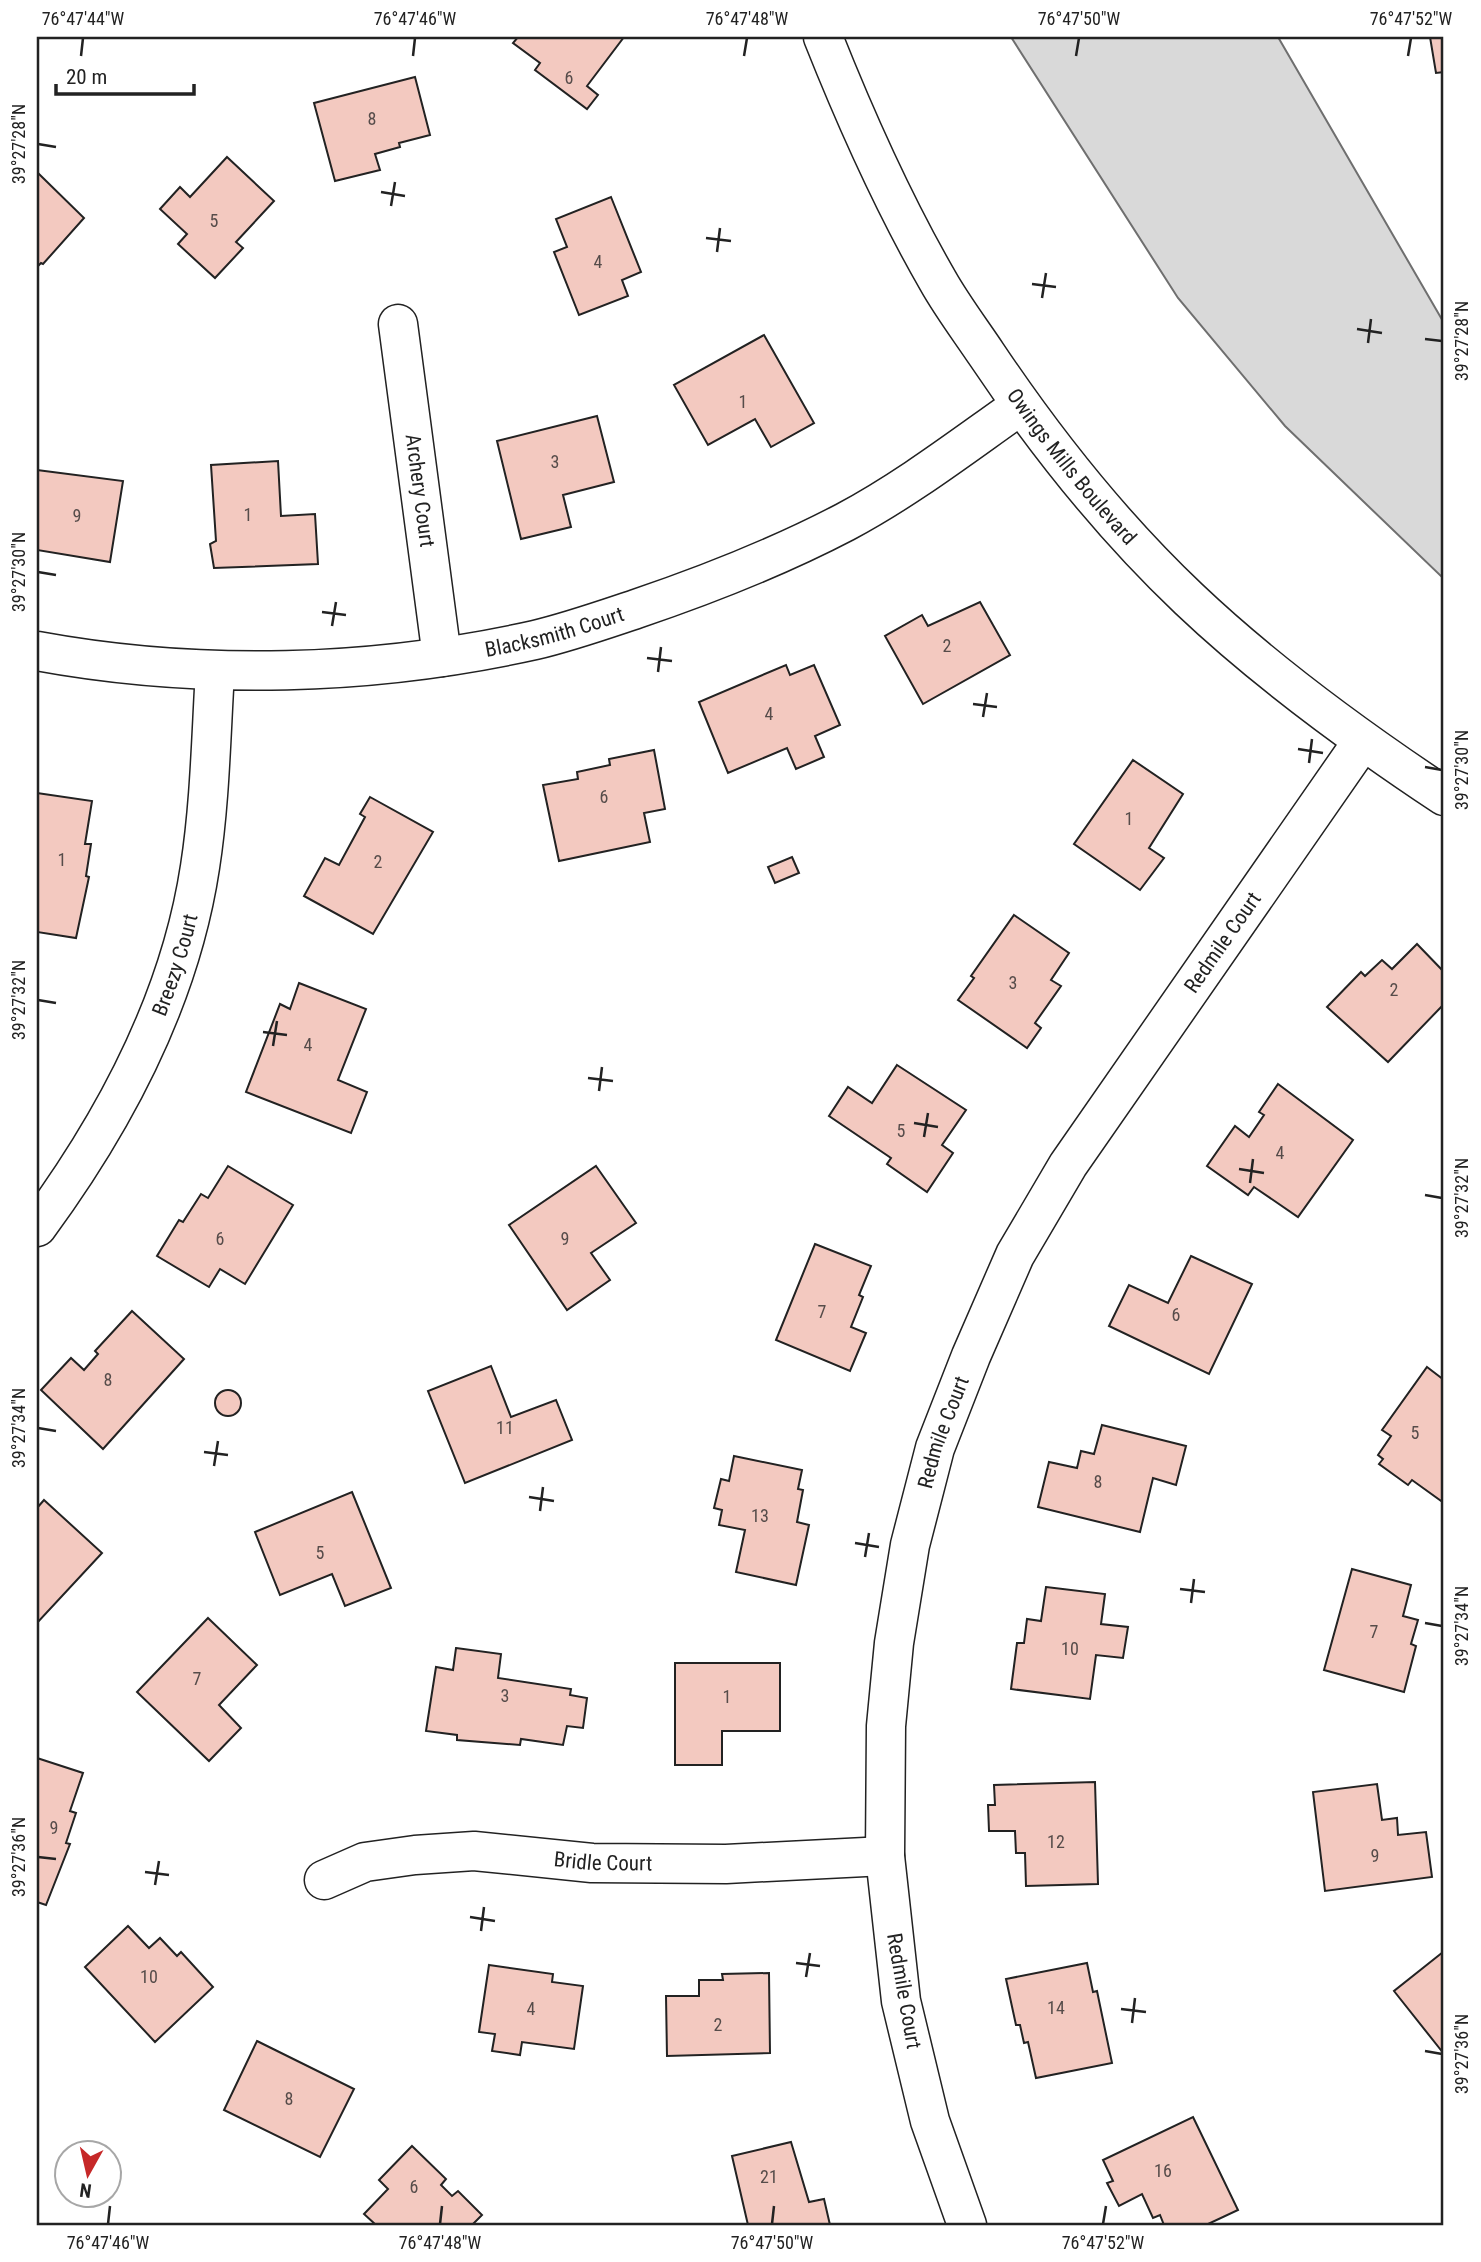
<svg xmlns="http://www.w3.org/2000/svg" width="1481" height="2262" viewBox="0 0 1481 2262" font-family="'Roboto Condensed',sans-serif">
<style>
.water{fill:#d9d9d9;stroke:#6f6f6f;stroke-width:2}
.building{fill:#f3c9c0;stroke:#222;stroke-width:2}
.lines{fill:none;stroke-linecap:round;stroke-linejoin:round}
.minor-casing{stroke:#222;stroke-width:41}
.major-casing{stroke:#222;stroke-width:41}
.minor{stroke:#fff;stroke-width:38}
.major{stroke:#fff;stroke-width:38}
.ticks{fill:none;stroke:#222;stroke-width:2.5}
.labels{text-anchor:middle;stroke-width:5;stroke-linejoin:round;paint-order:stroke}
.number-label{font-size:18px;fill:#564c4a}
.street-label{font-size:21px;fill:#222;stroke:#fff}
.neatline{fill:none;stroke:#222;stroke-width:2.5}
.ticks-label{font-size:18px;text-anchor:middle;fill:#222}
</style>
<rect width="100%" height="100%" fill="#fff"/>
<polygon class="water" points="1011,37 1278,37 1444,323 1444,579 1285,426 1178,298"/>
<g class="building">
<polygon points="518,37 624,37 587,86 598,95 587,109 535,70 540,63 513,43"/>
<polygon points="1430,37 1444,37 1444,72 1436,73"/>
<polygon points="415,77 430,135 399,143 400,147 375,154 380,170 335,181 314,103"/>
<polygon points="227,157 274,201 236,242 243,248 215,278 178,244 187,234 160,209 180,187 190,197"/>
<polygon points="39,174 84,218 43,264 41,263 37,267 37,176"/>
<polygon points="611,197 641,272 622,280 628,296 579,315 554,252 567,247 556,219"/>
<polygon points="764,335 814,423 771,447 755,419 708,445 674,385"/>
<polygon points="597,416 614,482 563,495 571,527 521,539 497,441"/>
<polygon points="278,461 281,516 315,514 318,564 214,568 210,544 216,541 211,465"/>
<polygon points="37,470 123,481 110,562 37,550"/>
<polygon points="980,602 1010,655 923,704 885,636 922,615 928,626"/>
<polygon points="786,665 790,675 814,665 840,725 815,736 824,757 796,769 787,748 728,773 699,702"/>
<polygon points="654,750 665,809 644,813 650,842 559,861 543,785 578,779 577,772 610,765 609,759"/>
<polygon points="1133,760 1183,794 1149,848 1164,858 1140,890 1074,844"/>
<polygon points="37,793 92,801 85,844 91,844 86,876 89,877 76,938 37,932"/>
<polygon points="370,797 433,832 373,934 304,896 325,858 339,865 365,817 360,814"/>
<polygon points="792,857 799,873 775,883 768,867"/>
<polygon points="1014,915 1069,953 1051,980 1061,986 1035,1023 1041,1028 1027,1048 958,1000 974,978 971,976"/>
<polygon points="1417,944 1444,972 1444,1004 1388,1062 1327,1007 1361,972 1365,976 1382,960 1392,969"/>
<polygon points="299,983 366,1009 338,1080 367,1092 351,1133 246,1092 280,1004 290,1009"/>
<polygon points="897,1065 966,1110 942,1145 953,1153 927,1192 887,1164 891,1158 829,1116 848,1087 872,1103"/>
<polygon points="1278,1084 1353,1140 1298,1217 1254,1187 1248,1195 1207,1166 1235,1126 1249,1137 1264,1115 1259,1112"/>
<polygon points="228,1166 293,1205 245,1284 220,1269 209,1287 157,1256 179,1220 183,1222 201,1194 208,1198"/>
<polygon points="596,1166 636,1223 591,1253 610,1280 567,1310 509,1225"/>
<polygon points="815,1244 871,1266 859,1295 863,1297 851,1327 866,1333 850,1371 776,1340"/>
<polygon points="1191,1256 1252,1284 1209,1374 1109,1326 1129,1285 1168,1303"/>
<polygon points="132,1311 184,1359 103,1449 41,1390 71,1358 84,1370 98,1354 95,1351"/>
<polygon points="491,1366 511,1417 556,1400 572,1440 465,1483 428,1391"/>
<polygon points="1427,1367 1444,1380 1444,1503 1412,1480 1408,1485 1379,1464 1383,1459 1378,1455 1391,1436 1382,1430"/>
<circle cx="228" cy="1403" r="13"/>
<polygon points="1102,1425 1186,1446 1176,1485 1153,1478 1140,1532 1038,1507 1049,1462 1077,1468 1081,1451 1094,1454"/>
<polygon points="734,1456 802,1470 798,1489 803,1490 797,1522 809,1525 796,1585 736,1572 745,1530 719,1525 722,1510 714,1508 721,1479 729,1481"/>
<polygon points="352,1492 391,1588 345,1606 332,1574 280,1595 255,1532"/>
<polygon points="44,1500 102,1553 37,1623 37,1508"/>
<polygon points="1352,1569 1411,1585 1403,1616 1418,1620 1411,1644 1416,1646 1404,1692 1324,1670"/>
<polygon points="1046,1587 1105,1594 1101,1624 1128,1627 1123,1658 1096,1655 1090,1699 1011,1689 1017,1643 1024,1643 1027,1619 1041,1621"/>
<polygon points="208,1618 257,1665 219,1705 241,1728 209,1761 137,1692"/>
<polygon points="456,1648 501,1654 498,1678 571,1689 570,1695 587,1698 583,1728 567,1726 563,1745 521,1739 520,1745 457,1740 457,1735 426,1731 436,1667 453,1670"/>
<polygon points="675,1663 780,1663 780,1731 722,1731 722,1765 675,1765"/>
<polygon points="37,1758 83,1773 70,1811 76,1813 66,1843 70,1844 46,1905 37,1902"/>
<polygon points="1095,1782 1098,1884 1026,1886 1025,1853 1016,1853 1015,1831 989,1831 988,1805 995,1805 994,1785"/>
<polygon points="1377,1784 1382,1820 1397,1818 1398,1835 1426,1832 1432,1877 1325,1891 1313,1792"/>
<polygon points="128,1926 149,1948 160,1938 177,1956 181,1952 213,1987 155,2042 85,1967"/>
<polygon points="1443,1952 1444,1954 1444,2054 1394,1991"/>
<polygon points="1087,1963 1093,1992 1097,1991 1112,2063 1036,2078 1028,2042 1024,2043 1020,2025 1016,2025 1006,1979"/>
<polygon points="489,1965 553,1974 552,1982 583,1986 574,2049 522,2042 520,2055 492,2051 495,2034 479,2032"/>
<polygon points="769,1973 770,2053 667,2056 666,1996 699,1996 699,1980 723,1980 722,1974"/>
<polygon points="257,2041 354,2089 320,2157 224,2110"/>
<polygon points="1193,2117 1238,2210 1206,2225 1164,2225 1160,2215 1153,2218 1142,2194 1119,2206 1107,2183 1113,2181 1103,2160"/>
<polygon points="791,2142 809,2202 824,2199 830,2225 748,2225 732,2156"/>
<polygon points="412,2146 446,2179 441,2185 452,2196 458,2191 482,2215 472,2225 376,2225 364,2214 388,2189 379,2180"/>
</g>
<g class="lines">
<g class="minor-casing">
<g id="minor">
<path id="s1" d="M398,324L442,657"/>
<path id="s2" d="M37,651C200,681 373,676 535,640C569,632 603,620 636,609C707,585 778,557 845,522C907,489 964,445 1021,405"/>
<path id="s3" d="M37,1227C115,1121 180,999 200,867C210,803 211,737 215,671"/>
<path id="s4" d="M324,1880L365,1862L415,1855L474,1851L592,1863L726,1864L885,1856"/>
<path id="s5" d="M967,2225L930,2121L901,2001L885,1856L886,1726L894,1643L910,1545L935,1448L971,1356L1015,1255L1068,1165L1362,742"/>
</g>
</g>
<g class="major-casing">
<g id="major">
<path id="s6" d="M823,37C856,120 893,203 938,281C952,306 971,331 987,355C1046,443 1113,527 1189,599C1267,673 1355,737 1444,796"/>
</g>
</g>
<use href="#minor" class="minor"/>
<use href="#major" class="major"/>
</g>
<path class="ticks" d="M81,56L83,38M413,56L415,38M744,56L747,38M1076,56L1079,38M1408,56L1411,38M38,144L56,147M381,192L405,196M391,206L395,182M706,238L731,241M717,252L720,228M1032,284L1056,287M1042,298L1046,273M1357,329L1382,333M1425,339L1442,341M1368,343L1371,319M38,572L56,575M322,612L346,615M332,626L336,602M647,658L672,661M658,672L661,647M973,704L997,707M983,717L987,693M1298,749L1323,753M1309,763L1312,739M1425,767L1442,770M38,1000L56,1003M263,1032L287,1035M273,1046L277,1021M588,1078L613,1081M599,1091L602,1067M914,1123L938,1127M924,1137L928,1113M1239,1169L1264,1173M1250,1183L1253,1159M1425,1195L1442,1198M38,1428L56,1431M204,1452L228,1455M214,1466L218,1441M529,1497L554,1501M540,1511L543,1487M855,1543L879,1547M865,1557L869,1533M1180,1589L1205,1592M1191,1603L1194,1579M1425,1623L1442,1626M38,1857L56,1859M145,1872L169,1875M155,1885L159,1861M470,1917L495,1921M481,1931L484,1907M796,1963L820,1966M806,1977L810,1953M1121,2009L1146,2012M1132,2023L1135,1998M1425,2051L1442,2054M108,2224L110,2206M440,2224L442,2206M772,2224L774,2206M1103,2224L1106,2206"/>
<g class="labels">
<g class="number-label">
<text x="569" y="84">6</text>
<text x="372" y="125">8</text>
<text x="214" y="227">5</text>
<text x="598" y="268">4</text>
<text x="743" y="408">1</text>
<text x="555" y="468">3</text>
<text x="248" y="521">1</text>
<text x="77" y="522">9</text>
<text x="947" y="652">2</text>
<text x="769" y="720">4</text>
<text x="604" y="803">6</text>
<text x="1129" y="825">1</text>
<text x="62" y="866">1</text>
<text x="378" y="868">2</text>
<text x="1013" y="989">3</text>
<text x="1394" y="996">2</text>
<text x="308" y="1051">4</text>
<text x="901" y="1137">5</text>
<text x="1280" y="1159">4</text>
<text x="220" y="1245">6</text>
<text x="565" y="1245">9</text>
<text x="822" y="1318">7</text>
<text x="1176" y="1321">6</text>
<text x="108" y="1386">8</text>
<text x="505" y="1434">11</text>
<text x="1415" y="1439">5</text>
<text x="1098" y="1488">8</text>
<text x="760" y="1522">13</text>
<text x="320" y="1559">5</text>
<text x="1374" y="1638">7</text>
<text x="1070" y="1655">10</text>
<text x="197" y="1685">7</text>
<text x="505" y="1702">3</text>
<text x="727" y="1703">1</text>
<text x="54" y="1834">9</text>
<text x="1056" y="1848">12</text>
<text x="1375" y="1862">9</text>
<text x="149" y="1983">10</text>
<text x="1056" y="2014">14</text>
<text x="531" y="2015">4</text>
<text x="718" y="2031">2</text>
<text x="289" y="2105">8</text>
<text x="1163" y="2177">16</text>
<text x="769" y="2183">21</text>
<text x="414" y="2193">6</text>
</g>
<g class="street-label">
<text dy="7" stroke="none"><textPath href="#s6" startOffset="499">Owings Mills Boulevard</textPath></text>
<text dy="7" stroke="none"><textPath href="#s1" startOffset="168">Archery Court</textPath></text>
<text dy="7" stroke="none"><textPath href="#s2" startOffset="522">Blacksmith Court</textPath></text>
<text dy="7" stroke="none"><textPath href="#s5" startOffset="1377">Redmile Court</textPath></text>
<text dy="7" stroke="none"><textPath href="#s3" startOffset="298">Breezy Court</textPath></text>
<text dy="7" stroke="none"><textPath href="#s5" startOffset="810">Redmile Court</textPath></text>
<text dy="7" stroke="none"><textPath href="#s4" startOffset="284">Bridle Court</textPath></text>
<text transform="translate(904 1991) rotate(80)" y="7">Redmile Court</text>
</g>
</g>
<rect width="1481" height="2262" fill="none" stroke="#ffffff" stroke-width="77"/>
<g transform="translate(88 2174) rotate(188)"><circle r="33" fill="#ffffff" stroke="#a7a7a7" stroke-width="2"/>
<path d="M0-5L12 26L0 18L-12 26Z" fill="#c62828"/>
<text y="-10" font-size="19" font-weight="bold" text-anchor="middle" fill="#222222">N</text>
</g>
<path d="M56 84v10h138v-10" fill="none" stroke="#222222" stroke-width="3.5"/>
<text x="66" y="84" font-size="21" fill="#222222" stroke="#ffffff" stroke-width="5" paint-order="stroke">20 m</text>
<rect x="38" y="38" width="1404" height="2186" class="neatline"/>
<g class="ticks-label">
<text x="83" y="25">76°47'44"W</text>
<text x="415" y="25">76°47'46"W</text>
<text x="747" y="25">76°47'48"W</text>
<text x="1079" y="25">76°47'50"W</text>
<text x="1411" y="25">76°47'52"W</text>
<text transform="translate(19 144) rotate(-90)" y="6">39°27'28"N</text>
<text transform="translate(1462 341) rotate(-90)" y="6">39°27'28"N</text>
<text transform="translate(19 572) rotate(-90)" y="6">39°27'30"N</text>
<text transform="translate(1462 770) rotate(-90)" y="6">39°27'30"N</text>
<text transform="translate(19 1000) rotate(-90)" y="6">39°27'32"N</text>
<text transform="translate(1462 1198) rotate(-90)" y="6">39°27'32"N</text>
<text transform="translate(19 1428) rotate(-90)" y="6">39°27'34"N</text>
<text transform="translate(1462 1626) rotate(-90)" y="6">39°27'34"N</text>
<text transform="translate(19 1857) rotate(-90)" y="6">39°27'36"N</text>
<text transform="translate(1462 2054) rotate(-90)" y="6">39°27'36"N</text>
<text x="108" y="2249">76°47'46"W</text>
<text x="440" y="2249">76°47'48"W</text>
<text x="772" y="2249">76°47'50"W</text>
<text x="1103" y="2249">76°47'52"W</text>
</g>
</svg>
